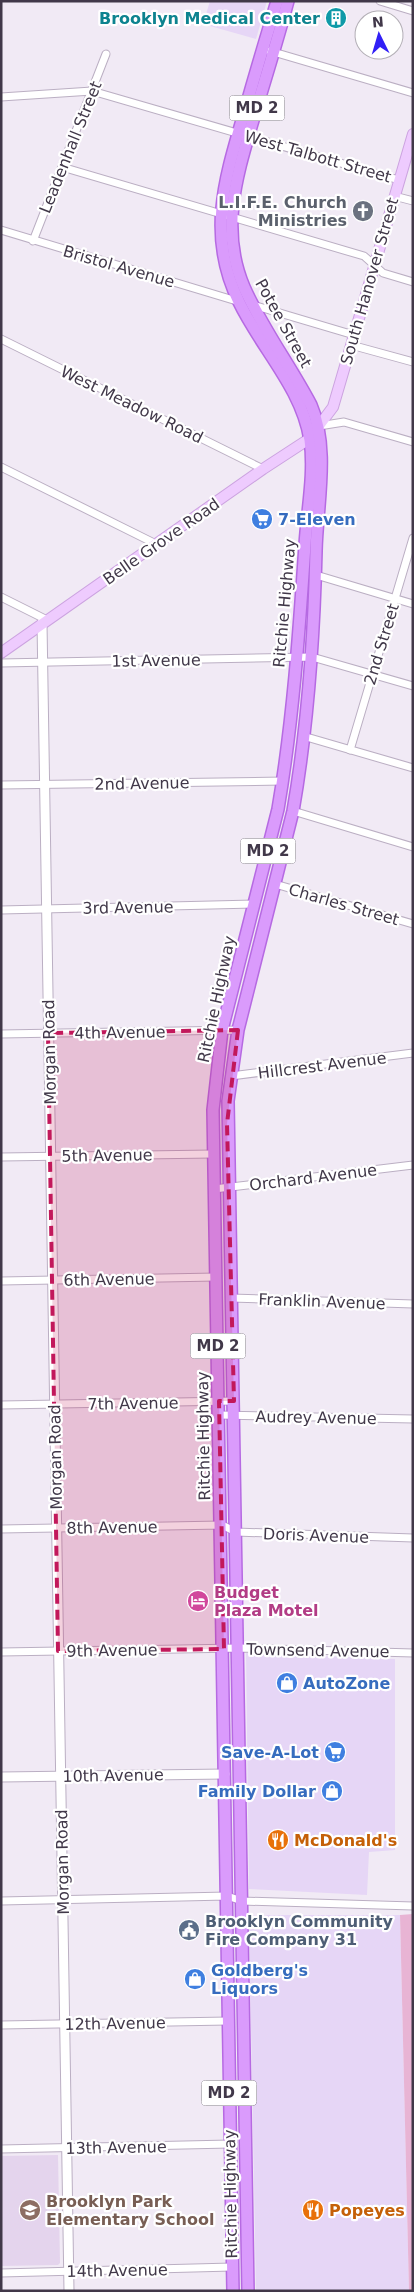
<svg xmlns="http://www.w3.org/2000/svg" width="414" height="2292" viewBox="0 0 414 2292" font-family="'DejaVu Sans',sans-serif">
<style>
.commercial{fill:#e6d6f6}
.education{fill:#e4d4ed}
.green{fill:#e8b4d4}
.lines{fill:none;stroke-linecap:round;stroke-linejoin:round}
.minor-casing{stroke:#bbafc3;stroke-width:9}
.tertiary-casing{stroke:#bbafc3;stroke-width:11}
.secondary-casing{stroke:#cca3e0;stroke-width:12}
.primary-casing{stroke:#b66ae2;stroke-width:14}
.minor{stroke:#fff;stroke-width:7}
.tertiary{stroke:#fff;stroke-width:9}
.secondary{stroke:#eecbfe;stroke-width:10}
.primary{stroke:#da9bfc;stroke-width:11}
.marked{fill:#c2185b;fill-opacity:0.2;stroke:#c2185b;stroke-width:4;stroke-dasharray:10 6;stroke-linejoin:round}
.labels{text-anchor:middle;stroke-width:4.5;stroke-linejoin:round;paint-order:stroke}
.shield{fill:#fff;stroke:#7a7480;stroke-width:1}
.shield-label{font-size:15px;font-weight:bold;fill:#413849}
.culture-label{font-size:16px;font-weight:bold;fill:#0d838f;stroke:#fff;text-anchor:end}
.street-label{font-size:16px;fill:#413849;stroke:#fff}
.worship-label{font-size:16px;font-weight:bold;fill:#5b616d;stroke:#fff;text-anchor:end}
.shop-label{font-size:16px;font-weight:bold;fill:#366cbe;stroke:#fff;text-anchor:start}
.hotel-label{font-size:16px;font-weight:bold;fill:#b23c85;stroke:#fff;text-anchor:start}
.food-label{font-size:16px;font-weight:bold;fill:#c56008;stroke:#fff;text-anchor:start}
.service-label{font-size:16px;font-weight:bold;fill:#4e5e75;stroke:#fff;text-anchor:start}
.education-label{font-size:16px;font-weight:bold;fill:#785e54;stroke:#fff;text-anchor:start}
</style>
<rect width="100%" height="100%" fill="#f1eaf5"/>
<g class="commercial">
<polygon points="210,1 267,1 256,39 203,24"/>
<polygon points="246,1653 395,1659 395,1850 369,1852 367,1895 249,1889"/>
<polygon points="252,1915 400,1915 409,2291 256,2291 249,1919"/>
</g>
<polygon class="education" points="58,2155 60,2263 58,2265 1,2266 1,2156"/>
<polygon class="green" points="413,1914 413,2291 409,2291 400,1915"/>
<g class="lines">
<g class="minor-casing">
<g id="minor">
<polyline points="380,1 413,11"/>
<polyline points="270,51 413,93"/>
<polyline points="1,97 92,91 399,180"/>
<polyline points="62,167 364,256 383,273 413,282"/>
<polyline points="394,196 413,201"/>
<polyline points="1,230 240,302"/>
<polyline points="33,241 106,54"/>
<polyline points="253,305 354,335"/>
<polyline points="1,339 263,469"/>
<polyline points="351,345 413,362"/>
<polyline points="319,426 344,422 413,442"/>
<polyline points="1,467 156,544"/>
<polyline points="316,575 413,604"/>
<polyline points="1,597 47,620"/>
<polyline points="1,663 312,657 413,686"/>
<polyline points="303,736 413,768"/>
<polyline points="350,750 413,538"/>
<polyline points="1,785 283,781"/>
<polyline points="293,811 413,847"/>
<polyline points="275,884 413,924"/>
<polyline points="1,910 254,904"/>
<polyline points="1,1034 238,1030"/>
<polyline points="231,1076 413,1053"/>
<polyline points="1,1157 213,1154"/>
<polyline points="214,1189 413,1165"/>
<polyline points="1,1281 216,1277"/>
<polyline points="231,1298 413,1304"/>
<polyline points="1,1405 234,1401"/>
<polyline points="219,1415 413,1419"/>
<polyline points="1,1529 222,1525 236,1532 413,1538"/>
<polyline points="1,1652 239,1648 413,1653"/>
<polyline points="1,1901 227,1896 242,1901 413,1906"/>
<polyline points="1,2025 228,2021"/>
<polyline points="1,2149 230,2144"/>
<polyline points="1,2273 232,2267"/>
</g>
</g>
<g class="tertiary-casing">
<g id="tertiary">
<polyline points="42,623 69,2291"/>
<polyline points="1,1777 225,1774"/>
</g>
</g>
<g class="secondary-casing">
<polyline id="secondary" points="1,653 263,469 309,439 333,407 413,134"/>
</g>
<g class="primary-casing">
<g id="primary">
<path d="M233,2291L213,1110L222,1030L278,809C293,721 299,633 305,545C307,511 315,473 310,440C302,388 261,348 239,302C206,235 225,178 245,110C255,74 266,38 277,1"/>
<path d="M248,2291L228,1101L238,1030L293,811C308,725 314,638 316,551C317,505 330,448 311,405C290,365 262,328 244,287C218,226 239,169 256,110C267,74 278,38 288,1"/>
</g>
</g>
<use href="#minor" class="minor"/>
<use href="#tertiary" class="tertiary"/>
<use href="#secondary" class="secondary"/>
<use href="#primary" class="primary"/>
</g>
<path class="marked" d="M238,1030L227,1124L234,1401H219L224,1649L58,1651L48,1033Z"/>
<defs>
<g id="building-disc" transform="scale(1.125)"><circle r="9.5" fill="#0f9aa8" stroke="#fff"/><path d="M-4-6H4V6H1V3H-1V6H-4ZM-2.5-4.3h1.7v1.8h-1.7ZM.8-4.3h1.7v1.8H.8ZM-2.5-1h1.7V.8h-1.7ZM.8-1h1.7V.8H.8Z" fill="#fff"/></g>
<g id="church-disc" transform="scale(1.125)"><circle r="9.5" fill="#6b7280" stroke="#fff"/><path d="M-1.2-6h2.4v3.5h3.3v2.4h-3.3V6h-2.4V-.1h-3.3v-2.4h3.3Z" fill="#fff"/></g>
<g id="supermarket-disc" transform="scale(1.125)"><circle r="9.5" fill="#3f7fe0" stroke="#fff"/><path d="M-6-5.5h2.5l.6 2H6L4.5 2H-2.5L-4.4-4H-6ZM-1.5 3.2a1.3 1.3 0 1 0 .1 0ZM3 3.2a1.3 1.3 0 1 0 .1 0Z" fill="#fff"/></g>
<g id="hotel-disc" transform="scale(1.125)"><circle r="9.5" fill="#d1479c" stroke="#fff"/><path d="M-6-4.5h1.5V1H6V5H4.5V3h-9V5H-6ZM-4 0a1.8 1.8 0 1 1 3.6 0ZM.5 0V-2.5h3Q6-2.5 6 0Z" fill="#fff"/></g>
<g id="shop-disc" transform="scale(1.125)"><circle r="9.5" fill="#3f7fe0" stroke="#fff"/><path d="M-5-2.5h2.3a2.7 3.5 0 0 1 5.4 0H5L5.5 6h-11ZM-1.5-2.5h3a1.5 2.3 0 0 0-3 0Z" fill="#fff"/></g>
<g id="restaurant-disc" transform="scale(1.125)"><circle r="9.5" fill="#e8710a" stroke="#fff"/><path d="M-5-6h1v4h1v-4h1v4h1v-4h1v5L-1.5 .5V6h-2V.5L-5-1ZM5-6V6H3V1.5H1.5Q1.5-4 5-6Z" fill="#fff"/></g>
<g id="civic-disc" transform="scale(1.125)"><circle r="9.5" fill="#5c6f8a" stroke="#fff"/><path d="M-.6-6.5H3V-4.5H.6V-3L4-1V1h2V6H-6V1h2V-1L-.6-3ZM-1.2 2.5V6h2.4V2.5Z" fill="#fff"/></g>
<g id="school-disc" transform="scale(1.125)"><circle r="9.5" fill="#8d6e63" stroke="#fff"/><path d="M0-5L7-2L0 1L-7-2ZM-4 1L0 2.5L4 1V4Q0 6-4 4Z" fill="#fff"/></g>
</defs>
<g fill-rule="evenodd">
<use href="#building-disc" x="336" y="18"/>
<use href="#church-disc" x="363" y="211"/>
<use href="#supermarket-disc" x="262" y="519"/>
<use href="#hotel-disc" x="198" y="1601"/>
<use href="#shop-disc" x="287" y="1683"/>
<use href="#supermarket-disc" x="335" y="1752"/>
<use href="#shop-disc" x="332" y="1791"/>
<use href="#restaurant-disc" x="278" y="1840"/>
<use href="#civic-disc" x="189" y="1930"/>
<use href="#shop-disc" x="195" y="1979"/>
<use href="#school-disc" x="30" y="2210"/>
<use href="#restaurant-disc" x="313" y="2210"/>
</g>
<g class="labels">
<g class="shield">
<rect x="229.5" y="95.5" width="55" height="25" rx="4"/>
<rect x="240.5" y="838.5" width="55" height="25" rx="4"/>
<rect x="190.5" y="1333.5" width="55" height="25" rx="4"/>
<rect x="201.5" y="2080.5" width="55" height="25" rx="4"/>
</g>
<g class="shield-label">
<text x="257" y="113">MD 2</text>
<text x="268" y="856">MD 2</text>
<text x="218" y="1351">MD 2</text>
<text x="229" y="2098">MD 2</text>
</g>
<g class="culture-label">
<text x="320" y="24">Brooklyn Medical Center</text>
</g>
<g class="street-label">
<text transform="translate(70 147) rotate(-68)" y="6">Leadenhall Street</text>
<text transform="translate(318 156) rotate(16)" y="6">West Talbott Street</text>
<text transform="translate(119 266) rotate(16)" y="6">Bristol Avenue</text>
<text transform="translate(369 281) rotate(-74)" y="6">South Hanover Street</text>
<text transform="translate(284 323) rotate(61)" y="6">Potee Street</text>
<text transform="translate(132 404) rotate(26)" y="6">West Meadow Road</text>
<text transform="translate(161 541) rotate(-35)" y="6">Belle Grove Road</text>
<text transform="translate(284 603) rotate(-85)" y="6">Ritchie Highway</text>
<text transform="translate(381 644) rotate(-73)" y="6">2nd Street</text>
<text transform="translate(156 660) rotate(-1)" y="6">1st Avenue</text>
<text transform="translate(142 783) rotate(-1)" y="6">2nd Avenue</text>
<text transform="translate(344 904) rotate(16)" y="6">Charles Street</text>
<text transform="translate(128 907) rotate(-1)" y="6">3rd Avenue</text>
<text transform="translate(216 999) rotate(-78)" y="6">Ritchie Highway</text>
<text transform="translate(120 1032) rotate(-1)" y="6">4th Avenue</text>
<text transform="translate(49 1052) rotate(-91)" y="6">Morgan Road</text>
<text transform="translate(322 1065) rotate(-7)" y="6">Hillcrest Avenue</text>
<text transform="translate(107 1155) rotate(-1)" y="6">5th Avenue</text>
<text transform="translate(313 1177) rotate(-7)" y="6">Orchard Avenue</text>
<text transform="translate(109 1279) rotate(-1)" y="6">6th Avenue</text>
<text transform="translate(322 1301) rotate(2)" y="6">Franklin Avenue</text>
<text transform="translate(133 1403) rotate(-1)" y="6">7th Avenue</text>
<text transform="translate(316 1417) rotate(1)" y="6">Audrey Avenue</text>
<text transform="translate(203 1436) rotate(-91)" y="6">Ritchie Highway</text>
<text transform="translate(55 1457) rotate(-91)" y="6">Morgan Road</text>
<text transform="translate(112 1527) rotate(-1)" y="6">8th Avenue</text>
<text transform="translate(316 1535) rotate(2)" y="6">Doris Avenue</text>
<text transform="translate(112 1650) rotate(-1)" y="6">9th Avenue</text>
<text transform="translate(318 1650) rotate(1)" y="6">Townsend Avenue</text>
<text transform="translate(113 1775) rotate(-1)" y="6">10th Avenue</text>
<text transform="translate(62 1862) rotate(-91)" y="6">Morgan Road</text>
<text transform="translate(115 2023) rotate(-1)" y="6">12th Avenue</text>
<text transform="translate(116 2147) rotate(-1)" y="6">13th Avenue</text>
<text transform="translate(230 2194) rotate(-91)" y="6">Ritchie Highway</text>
<text transform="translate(117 2270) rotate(-1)" y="6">14th Avenue</text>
</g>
<g class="worship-label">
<text x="347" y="208">L.I.F.E. Church<tspan x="347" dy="18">Ministries</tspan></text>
</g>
<g class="shop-label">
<text x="278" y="525">7-Eleven</text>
<text x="303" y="1689">AutoZone</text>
<text x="319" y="1758" text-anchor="end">Save-A-Lot</text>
<text x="316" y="1797" text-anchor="end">Family Dollar</text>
<text x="211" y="1976">Goldberg's<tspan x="211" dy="18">Liquors</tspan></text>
</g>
<g class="hotel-label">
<text x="214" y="1598">Budget<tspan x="214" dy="18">Plaza Motel</tspan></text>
</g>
<g class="food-label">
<text x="294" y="1846">McDonald's</text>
<text x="329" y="2216">Popeyes</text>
</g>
<g class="service-label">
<text x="205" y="1927">Brooklyn Community<tspan x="205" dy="18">Fire Company 31</tspan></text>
</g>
<g class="education-label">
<text x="46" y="2207">Brooklyn Park<tspan x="46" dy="18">Elementary School</tspan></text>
</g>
</g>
<rect width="414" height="2292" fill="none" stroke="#413849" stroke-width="5"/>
<g transform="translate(379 35) rotate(355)"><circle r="24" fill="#ffffff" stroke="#b3afb6"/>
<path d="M0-4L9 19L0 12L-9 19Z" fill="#311ff6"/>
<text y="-8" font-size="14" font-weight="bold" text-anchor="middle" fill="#413849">N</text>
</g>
</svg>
